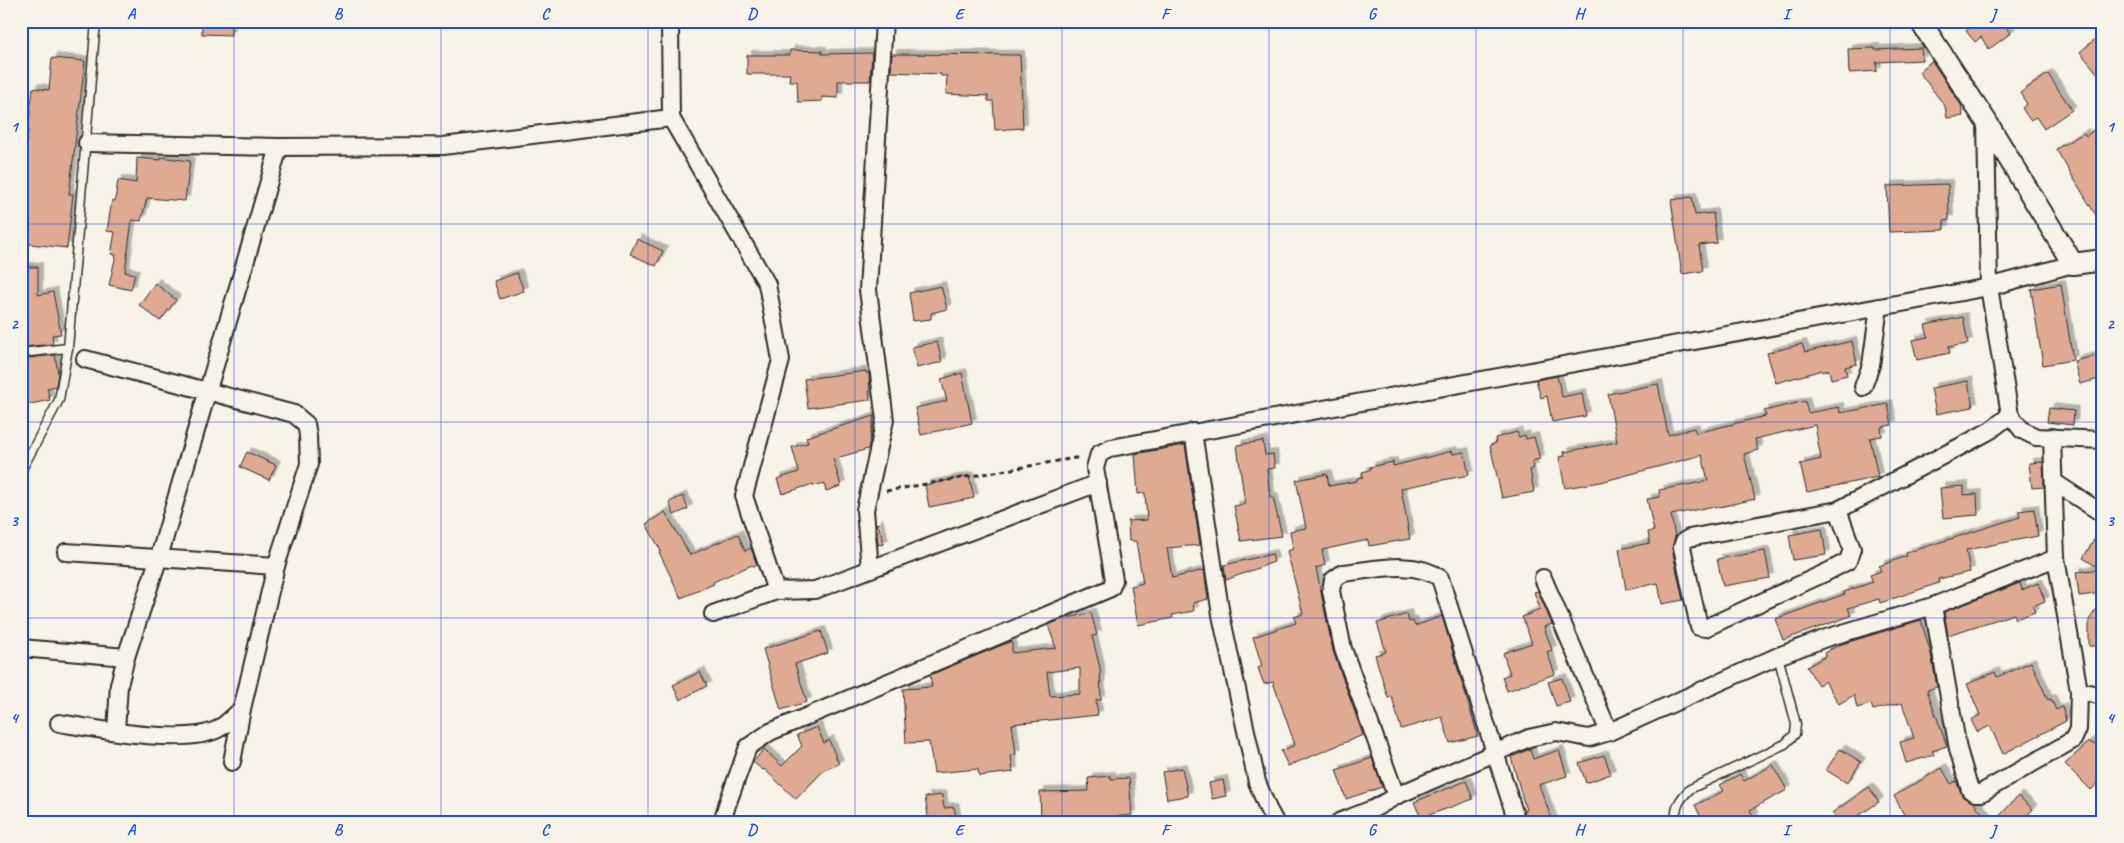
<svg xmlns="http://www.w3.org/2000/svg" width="2124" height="843" viewBox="0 0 2124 843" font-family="Caveat,sans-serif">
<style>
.building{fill:#dfaa94;stroke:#2b2b2b;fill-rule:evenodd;filter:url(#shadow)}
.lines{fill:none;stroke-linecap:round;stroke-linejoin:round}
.service-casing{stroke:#2b2b2b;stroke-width:11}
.minor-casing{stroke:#2b2b2b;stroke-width:20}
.tertiary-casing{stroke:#2b2b2b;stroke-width:24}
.path{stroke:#2b2b2b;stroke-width:3;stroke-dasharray:5 4;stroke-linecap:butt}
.service{stroke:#f7f3e8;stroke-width:8}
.minor{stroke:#f7f3e8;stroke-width:16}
.tertiary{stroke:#f7f3e8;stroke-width:20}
.grid{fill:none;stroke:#1d4ed8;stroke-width:1;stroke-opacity:0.55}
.neatline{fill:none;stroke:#1d4ed8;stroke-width:2}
.grid-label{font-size:16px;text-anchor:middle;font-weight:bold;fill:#1d4ed8}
</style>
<defs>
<filter id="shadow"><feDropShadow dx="4.5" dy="-4.5" stdDeviation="0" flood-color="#0004"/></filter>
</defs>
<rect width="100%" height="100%" fill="#f7f3e8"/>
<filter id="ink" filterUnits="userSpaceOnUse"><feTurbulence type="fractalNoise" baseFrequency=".02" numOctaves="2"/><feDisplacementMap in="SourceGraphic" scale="10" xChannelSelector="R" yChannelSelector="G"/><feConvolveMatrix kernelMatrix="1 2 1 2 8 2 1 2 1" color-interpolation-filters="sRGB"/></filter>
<g filter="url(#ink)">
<g class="building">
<polygon points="202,21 231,21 231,35 202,34"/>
<polygon points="1978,21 2002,21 2011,33 1989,49 1981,37 1975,42 1966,31"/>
<polygon points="2103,33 2103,80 2080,52"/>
<polygon points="1875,48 1875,50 1921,48 1922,60 1876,62 1877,71 1849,73 1848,49"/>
<polygon points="790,50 822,51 822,54 872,53 870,81 838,81 838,98 822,97 822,101 798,102 797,81 789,81 790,74 747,74 747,55 790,55"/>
<polygon points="892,54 1020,55 1023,128 995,130 993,101 988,101 988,96 946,94 947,76 941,76 941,74 891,72"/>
<polygon points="52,58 85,61 69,194 73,194 67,248 21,243 21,189 33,88 49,90"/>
<polygon points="1932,61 1961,105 1963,116 1947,118 1945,106 1919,72"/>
<polygon points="2048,74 2072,110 2044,129 2036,117 2030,120 2022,108 2027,104 2020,93"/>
<polygon points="2103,123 2103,151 2097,155 2103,164 2103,227 2056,149 2084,133 2086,136"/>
<polygon points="161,157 190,161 185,201 147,198 141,221 132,220 125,272 135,274 131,290 109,285 116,255 111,254 115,232 107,231 112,200 115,201 118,180 136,183 137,158 161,160"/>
<polygon points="1948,184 1949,220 1944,221 1944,230 1889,232 1887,186"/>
<polygon points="1692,197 1695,215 1713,213 1717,243 1699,245 1703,271 1682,274 1671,200"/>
<polygon points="637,239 663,251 656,266 630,254"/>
<polygon points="21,267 38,267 38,295 53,292 61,334 52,335 53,344 21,347"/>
<polygon points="517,273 524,291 500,299 494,281"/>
<polygon points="155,283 176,300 160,321 139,305"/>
<polygon points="2061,284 2073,360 2043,365 2031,289"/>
<polygon points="941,286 947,309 931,313 931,319 913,321 909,293"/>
<polygon points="1963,317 1968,344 1948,347 1950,353 1917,360 1912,340 1928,337 1925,325"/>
<polygon points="1852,341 1857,364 1845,367 1847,375 1831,379 1829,370 1822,372 1822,370 1776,383 1767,353 1802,344 1805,352"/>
<polygon points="937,342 942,362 917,368 912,347"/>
<polygon points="2103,354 2103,378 2080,384 2074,361"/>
<polygon points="55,355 58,373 56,386 47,388 50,400 21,406 21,359"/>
<polygon points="866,371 866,373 869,373 870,400 808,408 804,379"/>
<polygon points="962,373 972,423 921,435 915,408 947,401 941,379"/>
<polygon points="1557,376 1562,397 1582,393 1586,416 1552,422 1547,396 1541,398 1536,380"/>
<polygon points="1968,381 1973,407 1936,414 1931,388"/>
<polygon points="1658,384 1668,435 1694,428 1696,433 1766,416 1764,411 1805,401 1808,413 1839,407 1840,413 1888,404 1892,425 1881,427 1882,436 1870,438 1878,477 1807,492 1800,464 1821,459 1815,425 1755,439 1758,450 1744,454 1755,499 1715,508 1714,506 1671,515 1675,537 1672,549 1683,600 1662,604 1658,583 1626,590 1619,549 1650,543 1648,532 1654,531 1647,499 1660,497 1659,490 1708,481 1702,455 1601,482 1565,488 1559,457 1565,456 1564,452 1617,442 1608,394"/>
<polygon points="2049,408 2074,411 2073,425 2047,422"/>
<polygon points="874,416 868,449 833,459 841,486 826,491 824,483 814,486 813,484 782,494 777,479 799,472 792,447 808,443 806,437"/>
<polygon points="1517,432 1519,437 1525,435 1526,439 1534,437 1540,459 1532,461 1534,468 1530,470 1534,492 1502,498 1490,445 1496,443 1495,438"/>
<polygon points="1263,441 1265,455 1273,454 1275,468 1267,469 1270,497 1273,497 1282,536 1241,541 1234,506 1245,504 1237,445"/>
<polygon points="1185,445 1200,545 1167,548 1172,578 1204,570 1208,599 1193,603 1194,611 1172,615 1173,618 1138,625 1131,586 1143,583 1136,541 1129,541 1128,521 1147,520 1145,493 1138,494 1135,454"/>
<polygon points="1452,451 1453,454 1464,452 1469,475 1401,488 1410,539 1369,546 1368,540 1322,550 1325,565 1316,568 1333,651 1363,735 1288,766 1281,751 1295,745 1273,682 1264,684 1258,668 1262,666 1253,637 1296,623 1294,617 1303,614 1287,551 1293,549 1290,531 1306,528 1296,480 1327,474 1329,486 1357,481 1357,478 1363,477 1362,472 1370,470 1370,467 1393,462 1393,466"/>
<polygon points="247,452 276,465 269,480 240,467"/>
<polygon points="2043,462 2044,487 2032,488 2029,463"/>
<polygon points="969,476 974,498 929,507 925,485"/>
<polygon points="1964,486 1964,495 1977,494 1978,515 1943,518 1940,488"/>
<polygon points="683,496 688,509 674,515 669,502"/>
<polygon points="2034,509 2038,536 1966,550 1970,572 1938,579 1939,583 1880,603 1879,599 1848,608 1851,616 1783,640 1775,619 1845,594 1844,592 1873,582 1870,575 1881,571 1879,566 1907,556 1906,553 2020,517 2018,511"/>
<polygon points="665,512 690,555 738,534 745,551 751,548 757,565 753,566 752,565 713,582 714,584 681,598 659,552 661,551 646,524"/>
<polygon points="878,523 884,544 878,545 876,524"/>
<polygon points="2103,525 2103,593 2079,596 2076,572 2101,569 2083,558"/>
<polygon points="1822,529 1826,555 1793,560 1789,535"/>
<polygon points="1765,551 1770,578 1723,586 1717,559"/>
<polygon points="1272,554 1274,562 1226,580 1224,565"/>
<polygon points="2020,583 2022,590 2038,583 2045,601 2033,606 2035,612 2016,619 2014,614 1948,635 1944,612"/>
<polygon points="1538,591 1552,624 1544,627 1552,650 1547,652 1555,674 1507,691 1502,677 1510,674 1503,653 1532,643 1522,617 1540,609 1534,592"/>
<polygon points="2103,599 2102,646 2089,646 2089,620"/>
<path d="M1091,613L1097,635L1092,636L1100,668L1101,700H1096L1098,715L1012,724L1016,754L1011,755L1013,772L979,776L978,769L934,773L929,742L906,743L903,689L932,687L930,675L1012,641V653L1056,648L1048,625L1063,619ZM1080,668V694L1050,696L1047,672Z"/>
<polygon points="1407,614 1409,622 1413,621 1415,626 1442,616 1478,736 1450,743 1442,717 1401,729 1392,697 1388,698 1375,655 1386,652 1377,623"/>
<polygon points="1921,620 1931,654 1937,687 1927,690 1947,746 1932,751 1934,755 1906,763 1900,742 1914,738 1902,703 1873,710 1871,704 1857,708 1854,695 1839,704 1825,681 1818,685 1807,667 1826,656 1824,653 1839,645"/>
<polygon points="821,631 828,653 795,664 807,702 781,710 763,649"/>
<polygon points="2031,662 2048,700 2051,699 2056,710 2062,707 2066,721 2003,754 1990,726 1977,732 1971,720 1980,715 1967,684 1995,672 1997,677"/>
<polygon points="700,672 707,686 680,700 673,685"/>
<polygon points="1562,678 1570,702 1556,706 1548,682"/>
<polygon points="817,727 824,743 829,740 839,764 824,770 796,799 764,769 763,770 753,762 764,749 782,766 802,746 797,735"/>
<polygon points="2089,742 2103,748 2103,759 2097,774 2102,780 2091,790 2065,764"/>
<polygon points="1530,749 1533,759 1559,750 1567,776 1539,785 1553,822 1527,822 1524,811 1526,810 1511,757"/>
<polygon points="1840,749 1861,762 1847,783 1826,770"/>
<polygon points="1604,755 1611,774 1586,783 1579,763"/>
<polygon points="1372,758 1382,787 1346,799 1336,770"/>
<polygon points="1773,765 1787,790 1750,810 1754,818 1747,822 1703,822 1695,805 1724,791 1720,785 1740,774 1744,781"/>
<polygon points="1182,768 1188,796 1167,799 1162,772"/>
<polygon points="1942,768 1951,784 1956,781 1963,797 1973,802 1990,822 1908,822 1894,796"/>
<polygon points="1111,776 1111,779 1129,778 1132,815 1091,819 1091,817 1041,819 1040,792 1089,791 1088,778"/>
<polygon points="1223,780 1226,796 1212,799 1209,783"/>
<polygon points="1466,781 1473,799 1421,818 1414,802"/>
<polygon points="1869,787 1879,802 1849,822 1839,822 1832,813"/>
<polygon points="942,795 944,808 954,807 957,822 929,822 925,797"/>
<polygon points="2018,796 2033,809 2021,822 1994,822"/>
</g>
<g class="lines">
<g class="service-casing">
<g id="service">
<polyline points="21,353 68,348 96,21"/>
<polyline points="21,471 59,400 68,348"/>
<path d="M1676,822C1674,807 1680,799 1690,789L1785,744L1795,734L1796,724L1778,656"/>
</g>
</g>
<g class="minor-casing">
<g id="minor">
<polyline points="670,21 671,118 767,284 781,360 744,496 776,591"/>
<polyline points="1986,121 1989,287 2010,415 2022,430 2036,437 2103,440"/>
<polyline points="87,143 279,147 443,146 671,118"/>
<polyline points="85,359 294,414 306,424 308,435 309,464 276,566 242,709 232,762"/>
<polyline points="1863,387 1871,365 1879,307"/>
<polyline points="1193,432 1221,615 1257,782 1268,809 1275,822"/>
<polyline points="2054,482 2103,514"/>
<polyline points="1838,510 1852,549 1848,561 1827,572 1705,628 1699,627 1682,547 1684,541 1689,538 1838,510 1969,442 1991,430 2010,415"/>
<polyline points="66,552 276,566"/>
<polyline points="870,569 865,510 885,420 868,290 884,21"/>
<polyline points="1543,578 1609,732"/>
<polyline points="1933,606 1958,749 1970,790 1976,793 1981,793 2073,740 2078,729 2079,691 2056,558 2052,437"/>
<polyline points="713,614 776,591 815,590 1098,483"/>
<polyline points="21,648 126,657"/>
<polyline points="2079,691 2103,696"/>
<path d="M59,723C96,729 186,746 218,729C227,724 235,715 242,709"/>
<polyline points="116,731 119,685 126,657 159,557 279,147"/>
<path d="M1396,796L1343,649L1331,591L1333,580L1343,573C1374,570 1413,559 1440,578L1517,822"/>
<polyline points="722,822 727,805 748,747 770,732 1111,588 1114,580 1095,468 1099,454 1111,448 1989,287 2073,264"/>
<polyline points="1339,822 1375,808 1396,796 1529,738 1556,732 1589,738 1609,732 1778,656 1826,638 1933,606 2056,558"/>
</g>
</g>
<g class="tertiary-casing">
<polyline id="tertiary" points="1920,21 1986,121 2073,264 2103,260"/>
</g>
<polyline class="path" points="886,491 1081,457"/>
<use href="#service" class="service"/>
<use href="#minor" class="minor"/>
<use href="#tertiary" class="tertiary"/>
</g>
</g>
<path class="grid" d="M234,21V822M441,21V822M648,21V822M855,21V822M1062,21V822M1269,21V822M1476,21V822M1683,21V822M1890,21V822M21,224H2103M21,422H2103M21,618H2103"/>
<rect width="2124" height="843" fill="none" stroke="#f7f3e8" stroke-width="55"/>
<rect x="28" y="28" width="2068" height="788" class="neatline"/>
<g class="grid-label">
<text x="131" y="19">A</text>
<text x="338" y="19">B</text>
<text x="545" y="19">C</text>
<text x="752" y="19">D</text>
<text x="959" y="19">E</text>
<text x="1165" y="19">F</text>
<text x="1372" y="19">G</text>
<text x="1579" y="19">H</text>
<text x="1786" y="19">I</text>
<text x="1993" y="19">J</text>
<text x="14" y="132">1</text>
<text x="2110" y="132">1</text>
<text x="14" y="329">2</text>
<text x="2110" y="329">2</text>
<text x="14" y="526">3</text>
<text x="2110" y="526">3</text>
<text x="14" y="723">4</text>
<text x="2110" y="723">4</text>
<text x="131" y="835">A</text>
<text x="338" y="835">B</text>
<text x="545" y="835">C</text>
<text x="752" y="835">D</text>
<text x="959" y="835">E</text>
<text x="1165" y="835">F</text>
<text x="1372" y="835">G</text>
<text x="1579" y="835">H</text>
<text x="1786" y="835">I</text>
<text x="1993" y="835">J</text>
</g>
</svg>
